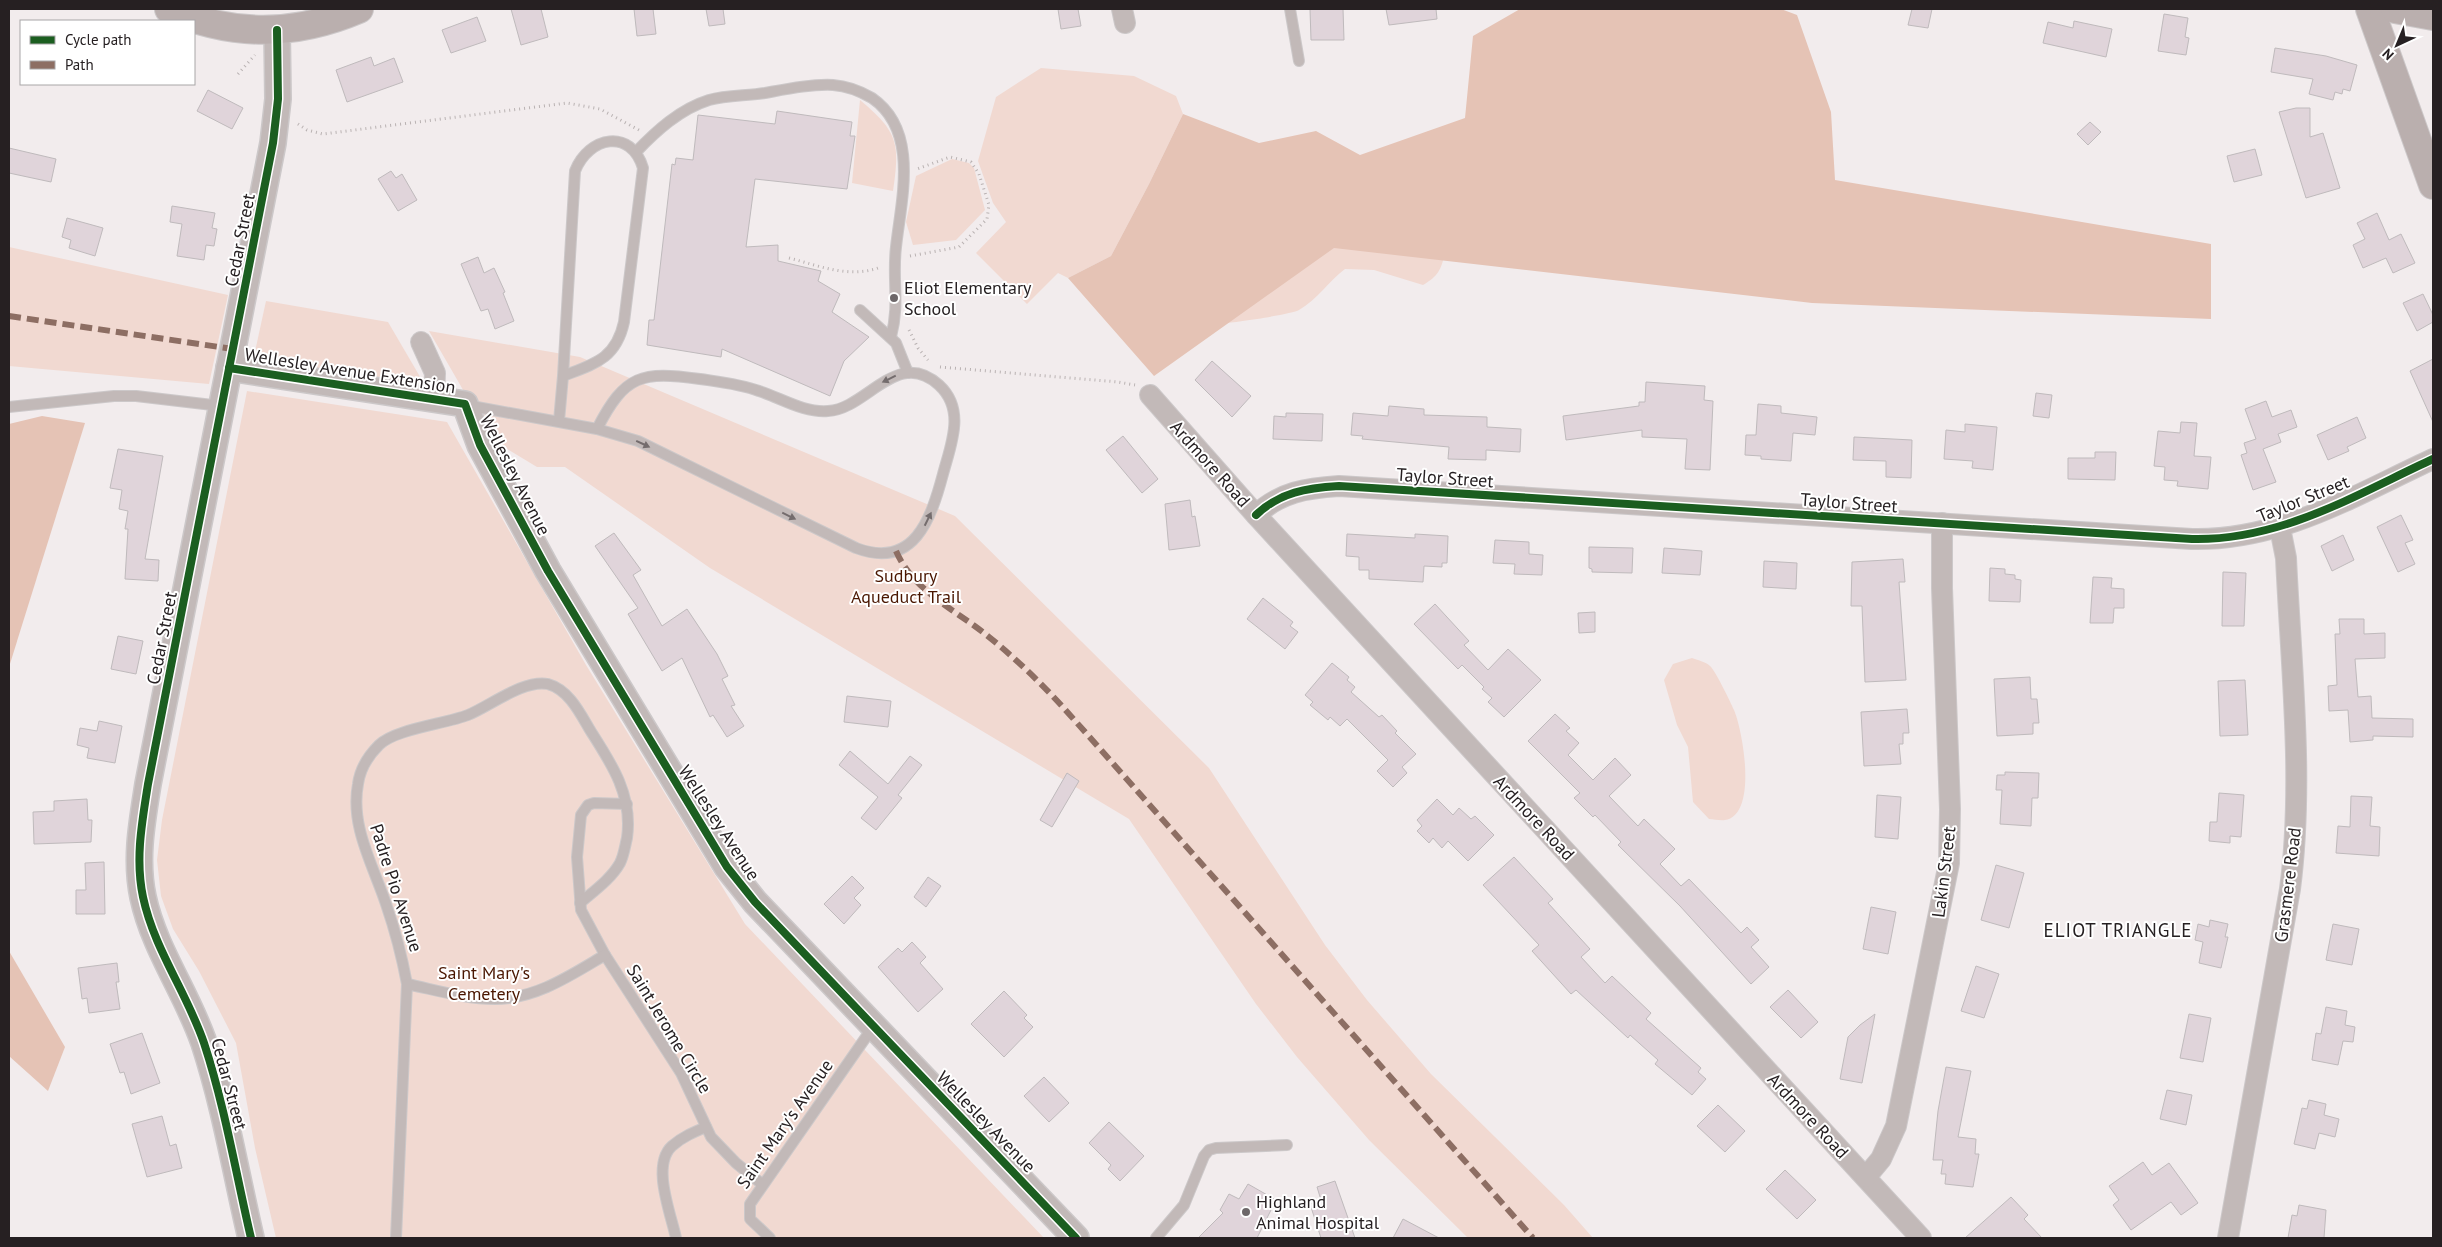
<svg xmlns="http://www.w3.org/2000/svg" width="2442" height="1247" viewBox="0 0 2442 1247" font-family="'PT Sans',sans-serif">
<style>
.green{fill:#f1d9d1}
.forest{fill:#e5c3b5}
.building{fill:#e0d4da;stroke:#bfbabc}
.lines{fill:none;stroke-linecap:round;stroke-linejoin:round}
.service-casing{stroke:#ccc8c9;stroke-width:12}
.minor-casing{stroke:#ccc8c9;stroke-width:22}
.tertiary-casing{stroke:#ccc8c9;stroke-width:28}
.secondary-casing{stroke:#ccc8c9;stroke-width:30}
.path{stroke:#b9b2b2;stroke-width:3;stroke-dasharray:1 4;stroke-linecap:butt}
.service{stroke:#c2b9b8;stroke-width:10}
.minor{stroke:#c2b9b8;stroke-width:20}
.tertiary{stroke:#c2b9b8;stroke-width:25}
.secondary{stroke:#baafae;stroke-width:28}
.quiet{stroke:#8d6e63;stroke-width:6;stroke-dasharray:12 6;stroke-linecap:butt}
.cycleway-casing{stroke:#fff;stroke-width:11}
.cycleway{stroke:#1b5e20;stroke-width:8}
.oneway{fill:#746c6d}
.poi-dot{fill:#6d6769;stroke:#fff;stroke-width:2}
.labels{text-anchor:middle;stroke-width:4;stroke-linejoin:round;paint-order:stroke}
.street-label{font-size:18px;fill:#262022;stroke:#fff}
.poi-label{font-size:18px;fill:#262022;stroke:#fff;text-anchor:start}
.park-label{font-size:18px;fill:#4a1600;stroke:#fff}
.neighbourhood-label{font-size:19px;letter-spacing:1px;fill:#262022;stroke:#fff}
</style>
<rect width="100%" height="100%" fill="#f2eced"/>
<g class="green">
<polygon points="1041,68 1134,76 1176,96 1183,114 1149,184 1111,256 1068,278 1058,273 1027,304 976,253 1006,222 993,203 978,161 996,97"/>
<path d="M860,100C898,132 900,143 893,191L852,183Z"/>
<polygon points="952,159 969,163 974,168 985,210 956,240 913,245 906,222 916,176"/>
<path d="M1285,246L1445,251C1442,268 1439,276 1423,285L1374,270L1345,269C1329,281 1317,300 1299,310C1293,314 1233,323 1224,323Z"/>
<polygon points="9,247 228,295 209,384 9,366"/>
<polygon points="266,301 388,322 426,387 263,362 256,353 256,347"/>
<polygon points="429,331 580,357 955,516 1209,768 1325,945 1367,1000 1431,1074 1564,1205 1593,1238 1468,1238 1369,1140 1297,1057 1256,1004 1129,819 710,568 565,467 537,467 492,440"/>
<polygon points="247,391 447,422 586,665 745,924 1044,1238 276,1238 255,1148 236,1043 199,971 173,929 161,896 157,860 162,820"/>
<path d="M1692,658C1697,660 1706,662 1710,666C1715,670 1731,703 1734,710C1743,731 1758,815 1725,820C1720,821 1714,819 1709,819L1693,802L1688,747L1677,725L1664,680L1673,664Z"/>
</g>
<g class="forest">
<polygon points="1520,9 1781,9 1797,15 1831,112 1835,180 2211,244 2211,319 1812,303 1334,248 1154,376 1068,278 1111,256 1149,184 1183,114 1259,143 1316,131 1360,155 1465,118 1473,36"/>
<polygon points="42,416 85,423 9,667 9,424"/>
<polygon points="9,951 65,1047 48,1091 9,1056"/>
</g>
<g class="building">
<polygon points="511,9 541,9 548,37 521,45"/>
<polygon points="634,9 653,9 656,34 637,36"/>
<polygon points="706,9 723,9 725,24 709,26"/>
<polygon points="1058,9 1078,9 1081,26 1061,29"/>
<polygon points="1310,9 1343,9 1344,40 1311,40"/>
<polygon points="1386,9 1436,9 1437,19 1389,25"/>
<polygon points="1912,9 1932,9 1928,28 1908,25"/>
<polygon points="2164,14 2188,18 2185,37 2189,38 2186,55 2158,51"/>
<polygon points="477,17 486,41 451,53 442,30"/>
<polygon points="2074,21 2112,29 2106,57 2043,43 2048,22 2073,28"/>
<polygon points="2275,48 2326,56 2357,65 2350,91 2343,89 2342,94 2335,92 2333,100 2309,94 2313,79 2271,72"/>
<polygon points="371,57 374,66 394,58 403,82 347,102 336,70"/>
<polygon points="208,90 243,108 232,129 197,111"/>
<polygon points="2296,108 2310,108 2310,137 2323,133 2340,188 2306,198 2279,112"/>
<polygon points="777,111 852,122 850,136 855,136 847,189 755,179 746,247 778,245 778,261 821,271 818,281 840,294 832,312 869,337 844,361 830,396 722,349 721,357 647,345 649,320 654,320 672,164 675,165 676,158 693,160 698,115 775,124"/>
<polygon points="2090,122 2101,132 2088,145 2077,134"/>
<polygon points="9,148 56,159 51,182 9,173"/>
<polygon points="2255,149 2262,175 2234,182 2227,156"/>
<polygon points="391,171 396,178 402,174 417,200 398,211 378,179"/>
<polygon points="172,206 215,213 212,228 217,229 214,246 206,245 204,260 177,256 182,224 170,222"/>
<polygon points="2377,213 2389,240 2401,234 2415,263 2393,273 2386,258 2363,268 2353,245 2365,239 2357,223"/>
<polygon points="67,218 103,228 95,256 69,248 71,240 62,237"/>
<polygon points="478,257 484,273 494,268 505,292 503,293 514,321 495,329 488,309 481,311 461,264"/>
<polygon points="2423,294 2433,315 2433,322 2417,331 2403,303"/>
<polygon points="2433,359 2433,422 2410,371"/>
<polygon points="1212,361 1251,396 1232,417 1195,380"/>
<polygon points="1646,382 1705,386 1704,400 1713,401 1710,470 1685,469 1687,439 1642,437 1642,430 1566,440 1563,416 1639,406 1639,402 1645,402"/>
<polygon points="2036,393 2052,395 2049,418 2033,416"/>
<polygon points="2266,401 2272,417 2291,410 2297,427 2278,434 2281,442 2263,449 2276,482 2253,490 2241,455 2247,453 2244,443 2256,439 2245,409"/>
<polygon points="1758,404 1781,406 1781,413 1817,417 1815,435 1793,433 1791,461 1761,459 1761,456 1745,455 1746,435 1756,435"/>
<polygon points="1389,406 1424,409 1424,415 1487,417 1487,427 1521,429 1520,452 1486,450 1486,460 1448,459 1449,447 1362,439 1363,436 1351,435 1353,413 1388,416"/>
<polygon points="1286,413 1323,414 1322,441 1273,439 1274,416 1286,417"/>
<polygon points="2357,417 2366,438 2347,447 2349,451 2328,460 2317,435"/>
<polygon points="2181,422 2197,423 2194,456 2211,457 2208,489 2177,486 2178,481 2164,480 2165,467 2154,466 2158,431 2180,433"/>
<polygon points="1965,424 1997,427 1993,470 1972,468 1973,461 1944,459 1946,430 1965,432"/>
<polygon points="1123,436 1158,479 1142,493 1106,450"/>
<polygon points="1854,437 1912,440 1911,478 1886,477 1886,461 1853,460"/>
<polygon points="118,449 163,456 145,559 159,560 158,581 125,579 128,529 125,529 128,511 119,509 122,490 110,488"/>
<polygon points="2095,452 2116,452 2115,480 2068,479 2068,458 2095,458"/>
<polygon points="1190,500 1192,517 1195,516 1200,546 1169,550 1165,504"/>
<polygon points="2401,515 2413,540 2405,543 2415,564 2398,572 2377,527"/>
<polygon points="614,533 641,570 633,575 662,626 687,609 717,654 728,676 722,679 735,705 731,706 744,726 727,737 713,715 710,717 682,658 662,671 628,614 638,608 595,546"/>
<polygon points="1347,534 1415,538 1415,534 1448,536 1447,563 1442,563 1442,567 1424,566 1423,582 1369,579 1369,570 1359,570 1359,557 1346,556"/>
<polygon points="2343,535 2354,560 2332,571 2321,546"/>
<polygon points="1495,540 1529,542 1529,554 1543,555 1542,575 1514,574 1515,564 1493,563"/>
<polygon points="1589,547 1633,548 1632,573 1592,572 1592,569 1589,568"/>
<polygon points="1664,548 1702,551 1700,575 1662,573"/>
<polygon points="1903,559 1905,582 1899,582 1906,680 1865,682 1862,606 1851,606 1852,562"/>
<polygon points="1764,561 1797,563 1796,589 1763,587"/>
<polygon points="1990,568 2005,569 2005,574 2015,575 2015,579 2021,580 2020,602 1989,601"/>
<polygon points="2223,572 2246,573 2244,626 2222,626"/>
<polygon points="2093,577 2112,578 2111,588 2124,589 2124,608 2114,608 2113,623 2090,623"/>
<polygon points="1263,598 1293,622 1290,626 1298,632 1285,649 1247,619"/>
<polygon points="1435,604 1469,641 1464,645 1488,670 1508,649 1541,680 1504,717 1488,702 1492,698 1482,689 1484,687 1462,665 1458,669 1414,624"/>
<polygon points="1595,612 1595,632 1579,633 1578,613"/>
<polygon points="2339,619 2364,619 2364,634 2385,633 2385,658 2355,659 2358,697 2371,696 2372,718 2413,719 2413,737 2373,736 2373,740 2350,742 2348,710 2329,711 2328,686 2337,685 2335,634 2340,634"/>
<polygon points="118,636 143,641 136,674 111,669"/>
<polygon points="1332,663 1349,677 1347,680 1355,687 1351,692 1379,717 1382,715 1397,731 1395,733 1416,754 1402,767 1407,773 1393,787 1377,771 1388,760 1347,719 1340,726 1330,717 1328,720 1310,705 1313,702 1305,695"/>
<polygon points="2030,677 2031,699 2037,699 2039,723 2033,723 2033,734 1997,736 1994,679"/>
<polygon points="2245,680 2248,735 2220,736 2218,681"/>
<polygon points="847,696 891,701 888,727 844,722"/>
<polygon points="1907,709 1909,733 1903,733 1903,744 1899,744 1901,764 1864,766 1861,712"/>
<polygon points="1555,714 1570,728 1566,731 1579,743 1568,755 1593,780 1615,758 1631,775 1609,796 1638,826 1644,819 1675,849 1660,864 1681,886 1689,879 1741,933 1747,927 1759,940 1751,947 1769,967 1751,984 1680,906 1618,845 1621,842 1595,815 1593,817 1574,798 1580,793 1528,741"/>
<polygon points="99,721 122,726 115,763 87,758 89,748 77,745 80,728 97,731"/>
<polygon points="850,751 888,784 910,756 922,765 898,795 902,798 876,830 861,818 878,797 839,765"/>
<polygon points="2005,772 2039,773 2038,798 2032,798 2031,826 2000,824 2002,790 1996,790 1997,775 2005,775"/>
<polygon points="1067,773 1079,781 1052,827 1040,820"/>
<polygon points="2219,793 2244,795 2241,837 2230,836 2230,843 2209,841 2210,822 2217,822"/>
<polygon points="1877,795 1901,797 1898,839 1875,837"/>
<polygon points="2351,796 2372,797 2370,826 2380,827 2379,856 2336,853 2338,826 2350,827"/>
<polygon points="87,799 88,820 92,820 91,842 34,844 33,812 54,811 54,801"/>
<polygon points="1437,799 1453,815 1459,808 1471,819 1475,816 1494,835 1468,861 1448,841 1442,848 1433,838 1429,843 1417,831 1422,826 1417,820"/>
<polygon points="1514,857 1553,899 1548,903 1590,949 1581,957 1605,983 1612,976 1651,1013 1646,1019 1701,1068 1698,1072 1706,1079 1692,1095 1655,1064 1658,1060 1630,1035 1628,1038 1576,990 1571,994 1532,951 1539,945 1483,885"/>
<polygon points="104,862 105,914 76,914 76,890 86,890 85,863"/>
<polygon points="1996,865 2024,873 2009,928 1981,920"/>
<polygon points="852,876 864,888 854,898 861,905 844,924 824,904"/>
<polygon points="928,877 941,886 926,907 914,897"/>
<polygon points="1871,907 1896,912 1888,954 1863,949"/>
<polygon points="2210,920 2228,924 2225,937 2228,937 2221,968 2199,963 2203,942 2195,940 2198,924 2209,927"/>
<polygon points="2333,924 2359,929 2352,965 2326,960"/>
<polygon points="912,942 926,957 920,963 943,989 918,1012 878,967 898,948 902,952"/>
<polygon points="117,963 119,982 116,982 120,1009 89,1013 87,998 82,999 78,968"/>
<polygon points="1976,966 1999,974 1984,1018 1961,1011"/>
<polygon points="1788,990 1818,1022 1801,1038 1770,1007"/>
<polygon points="1004,991 1027,1015 1024,1018 1033,1027 1004,1057 971,1024"/>
<polygon points="2326,1007 2347,1011 2345,1025 2355,1027 2353,1042 2343,1041 2338,1065 2312,1060 2316,1033 2321,1034"/>
<polygon points="1875,1014 1862,1083 1840,1079 1848,1037 1860,1025"/>
<polygon points="2189,1014 2211,1018 2203,1062 2180,1058"/>
<polygon points="142,1033 160,1083 131,1094 124,1072 120,1073 110,1044"/>
<polygon points="1946,1067 1971,1071 1958,1137 1976,1139 1975,1154 1979,1154 1973,1187 1945,1184 1946,1174 1941,1174 1943,1160 1933,1160 1938,1111"/>
<polygon points="1044,1077 1069,1103 1049,1122 1024,1096"/>
<polygon points="2167,1090 2192,1095 2186,1125 2160,1119"/>
<polygon points="2309,1100 2326,1104 2324,1115 2339,1119 2335,1137 2319,1133 2315,1149 2294,1144 2302,1108 2307,1109"/>
<polygon points="1718,1105 1745,1131 1725,1152 1697,1126"/>
<polygon points="162,1116 170,1146 176,1144 182,1168 147,1177 132,1124"/>
<polygon points="1109,1122 1144,1156 1120,1181 1108,1169 1111,1165 1089,1143"/>
<polygon points="2143,1162 2152,1175 2169,1163 2198,1203 2181,1215 2171,1202 2131,1230 2113,1205 2119,1200 2109,1186"/>
<polygon points="1785,1170 1816,1200 1797,1219 1766,1189"/>
<polygon points="1335,1181 1355,1238 1321,1238 1310,1204 1321,1200 1317,1187"/>
<polygon points="1248,1184 1276,1200 1257,1238 1198,1238 1223,1213 1220,1210 1229,1194 1239,1199"/>
<polygon points="2011,1197 2028,1215 2024,1219 2042,1238 1965,1238"/>
<polygon points="2299,1205 2326,1210 2324,1238 2288,1238 2292,1215 2297,1216"/>
<polygon points="1403,1219 1439,1238 1393,1238"/>
</g>
<g class="lines">
<g class="service-casing">
<g id="service">
<polyline points="1290,9 1299,61"/>
<path d="M636,152C656,131 680,109 709,100C727,95 747,96 765,93C787,89 811,84 833,85C847,86 860,91 872,98C920,131 901,200 896,247C892,280 900,303 891,337"/>
<polyline points="860,310 896,343 908,373"/>
<path d="M466,405L597,429L638,441L856,548C914,570 931,519 943,474C951,444 966,410 939,385C897,347 867,409 828,411C804,413 781,398 759,391C740,384 720,382 700,379C642,371 625,374 597,429"/>
<polyline points="9,407 114,396 136,396 221,406"/>
<path d="M559,421L563,376C594,364 616,359 624,322L643,168C631,128 589,136 575,171L563,376"/>
<polyline points="627,804 594,803 588,805 581,815 577,857 581,910 605,955 681,1073 711,1137 736,1163 762,1184"/>
<path d="M407,984C402,957 395,930 386,904C373,865 350,826 358,784C360,769 368,756 379,745C395,729 445,724 468,715C490,706 524,679 548,684C569,690 580,713 590,730C612,764 633,796 627,838C625,846 624,855 620,863C611,879 594,891 580,903"/>
<path d="M396,1238L407,984C436,990 465,999 495,999C536,999 571,975 605,955"/>
<path d="M676,1238C671,1214 651,1165 672,1146C682,1137 694,1132 706,1127"/>
<polyline points="770,1238 750,1219 750,1204 873,1027"/>
<polyline points="1156,1238 1184,1205 1204,1156 1209,1150 1216,1148 1287,1145"/>
</g>
</g>
<g class="minor-casing">
<g id="minor">
<polyline points="1122,9 1125,23"/>
<polyline points="421,342 435,373 434,398"/>
<polyline points="1150,395 1256,515 1921,1238"/>
<path d="M1256,515C1280,492 1307,488 1339,486L2192,539C2281,541 2355,495 2433,459"/>
<polyline points="1866,1177 1881,1159 1896,1126 1949,863 1950,809 1942,588 1942,523"/>
<path d="M2228,1238L2290,889C2304,782 2291,666 2286,558L2280,528"/>
</g>
</g>
<g class="tertiary-casing">
<g id="tertiary">
<polyline points="229,368 465,404 480,445 548,571 727,867 755,902 1076,1238"/>
<path d="M251,1238C236,1174 225,1107 204,1043C187,993 154,949 143,897C135,859 142,822 148,784L273,143L278,99L277,30"/>
</g>
</g>
<g class="secondary-casing">
<g id="secondary">
<path d="M169,9C232,37 296,36 359,9"/>
<polyline points="2370,9 2433,185"/>
<polyline points="2395,9 2433,16"/>
</g>
</g>
<g class="path">
<polyline points="238,74 255,55"/>
<polyline points="298,124 307,130 323,134 567,103 600,109 639,130"/>
<polyline points="910,256 959,247 987,219 989,205 979,174 971,162 950,157 917,169"/>
<path d="M789,258C820,266 850,279 881,267"/>
<polyline points="909,330 918,348 928,360"/>
<polyline points="940,367 1118,382 1135,385"/>
</g>
<use href="#service" class="service"/>
<use href="#minor" class="minor"/>
<use href="#tertiary" class="tertiary"/>
<use href="#secondary" class="secondary"/>
<g class="quiet">
<polyline points="9,316 233,349"/>
<path d="M896,551C913,590 952,608 984,633C1012,655 1038,680 1062,706L1533,1238"/>
</g>
<g class="cycleway-casing">
<g id="cycleway">
<polyline points="229,368 465,404 480,445 548,571 727,867 755,902 1076,1238"/>
<path d="M1256,515C1280,492 1307,488 1339,486L2192,539C2281,541 2355,495 2433,459"/>
<path d="M251,1238C236,1174 225,1107 204,1043C187,993 154,949 143,897C135,859 142,822 148,784L273,143L278,99L277,30"/>
</g>
</g>
<use href="#cycleway" class="cycleway"/>
</g>
<defs><path id="oneway-solid" d="M-6-.8H1V-3.2L6.5 0L1 3.2V.8H-6Z" transform="scale(1.25)"/></defs>
<g class="oneway">
<use href="#oneway-solid" transform="translate(889 379) rotate(154)"/>
<use href="#oneway-solid" transform="translate(643 444) rotate(25)"/>
<use href="#oneway-solid" transform="translate(789 516) rotate(26)"/>
<use href="#oneway-solid" transform="translate(928 519) rotate(-64)"/>
</g>
<g class="poi-dot">
<circle cx="894" cy="298" r="5"/>
<circle cx="1246" cy="1212" r="5"/>
</g>
<g class="labels">
<g class="street-label">
<text transform="translate(240 240) rotate(-79)" y="6">Cedar Street</text>
<text transform="translate(350 371) rotate(9)" y="6">Wellesley Avenue Extension</text>
<text transform="translate(1210 464) rotate(48)" y="6">Ardmore Road</text>
<text transform="translate(515 475) rotate(63)" y="6">Wellesley Avenue</text>
<text transform="translate(1445 478) rotate(4)" y="6">Taylor Street</text>
<text transform="translate(2303 499) rotate(-22)" y="6">Taylor Street</text>
<text transform="translate(1849 503) rotate(4)" y="6">Taylor Street</text>
<text transform="translate(162 638) rotate(-79)" y="6">Cedar Street</text>
<text transform="translate(1534 818) rotate(47)" y="6">Ardmore Road</text>
<text transform="translate(719 823) rotate(57)" y="6">Wellesley Avenue</text>
<text transform="translate(1944 872) rotate(-83)" y="6">Lakin Street</text>
<text transform="translate(2288 885) rotate(-83)" y="6">Grasmere Road</text>
<text transform="translate(396 888) rotate(72)" y="6">Padre Pio Avenue</text>
<text transform="translate(669 1029) rotate(59)" y="6">Saint Jerome Circle</text>
<text transform="translate(229 1084) rotate(75)" y="6">Cedar Street</text>
<text transform="translate(1808 1116) rotate(47)" y="6">Ardmore Road</text>
<text transform="translate(986 1122) rotate(46)" y="6">Wellesley Avenue</text>
<text transform="translate(785 1124) rotate(-55)" y="6">Saint Mary's Avenue</text>
</g>
<g class="poi-label">
<text x="904" y="294">Eliot Elementary<tspan x="904" dy="21">School</tspan></text>
<text x="1256" y="1208">Highland<tspan x="1256" dy="21">Animal Hospital</tspan></text>
</g>
<g class="park-label">
<text x="906" y="582">Sudbury<tspan x="906" dy="21">Aqueduct Trail</tspan></text>
<text x="484" y="979">Saint Mary's<tspan x="484" dy="21">Cemetery</tspan></text>
</g>
<g class="neighbourhood-label">
<text x="2118" y="937">ELIOT TRIANGLE</text>
</g>
</g>
<rect width="2442" height="1247" fill="none" stroke="#262022" stroke-width="20"/>
<rect x="20" y="20" width="175" height="65" fill="#ffffff" stroke="#a8a6a7"/>
<rect x="30" y="36" width="25" height="8" fill="#1b5e20" stroke="#a8a6a7"/>
<text x="65" y="45" font-size="15" fill="#262022">Cycle path</text>
<rect x="30" y="61" width="25" height="8" fill="#8d6e63" stroke="#a8a6a7"/>
<text x="65" y="70" font-size="15" fill="#262022">Path</text>
<g transform="translate(2397 45) rotate(224)" stroke="#ffffff" stroke-width="4" paint-order="stroke">
<path d="M0-4L9 19L0 12L-9 19Z" fill="#262022"/>
<text y="-8" font-size="14" font-weight="bold" text-anchor="middle" fill="#262022">N</text>
</g>
</svg>
